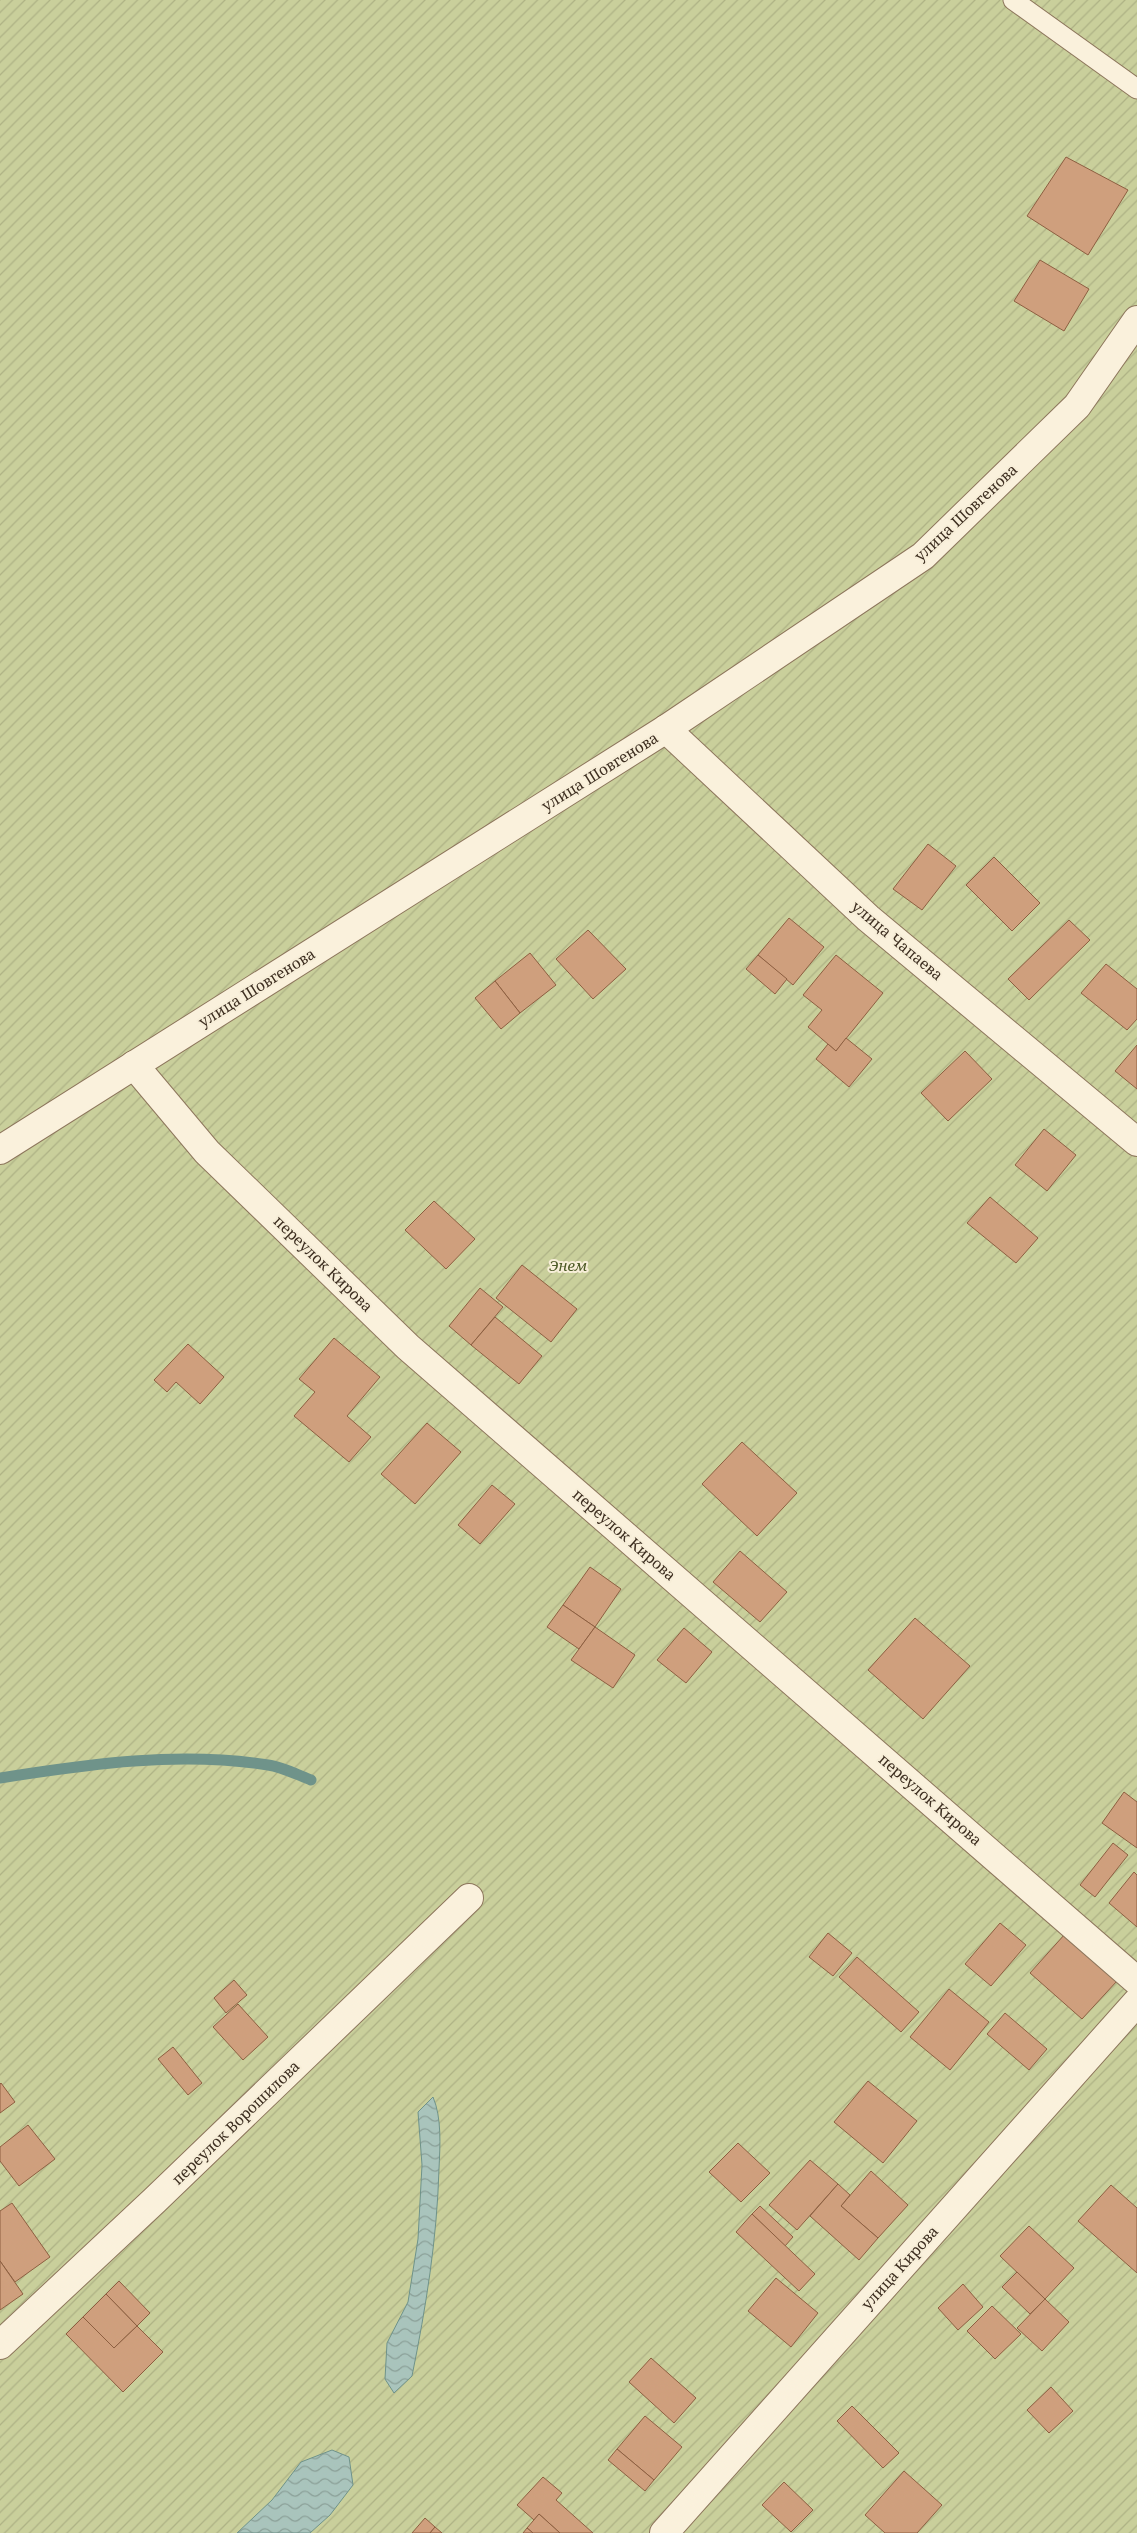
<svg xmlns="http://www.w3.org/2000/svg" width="1137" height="2533" viewBox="0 0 1137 2533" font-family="'Noto Serif',serif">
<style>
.garden{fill:url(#garden-furrows)}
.water{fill:url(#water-waves);stroke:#6f938a}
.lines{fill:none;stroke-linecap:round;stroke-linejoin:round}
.stream{stroke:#6f938a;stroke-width:11}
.building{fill:#cf9f7d;stroke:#8d5f41}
.service-casing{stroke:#8d765c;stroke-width:21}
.minor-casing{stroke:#8d765c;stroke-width:30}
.tertiary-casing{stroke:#8d765c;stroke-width:30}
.service{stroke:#faf1dc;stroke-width:19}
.minor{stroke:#faf1dc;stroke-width:28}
.tertiary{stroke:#faf1dc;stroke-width:28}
.labels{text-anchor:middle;stroke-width:4;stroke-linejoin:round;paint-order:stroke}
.street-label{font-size:15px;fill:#3d2e20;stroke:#f7eed8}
.park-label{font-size:15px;font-style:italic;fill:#4d5a26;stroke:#f7eed8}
</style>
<defs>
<pattern id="garden-furrows" width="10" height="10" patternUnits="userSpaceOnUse" patternTransform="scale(1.25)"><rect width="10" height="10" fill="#c9cf9b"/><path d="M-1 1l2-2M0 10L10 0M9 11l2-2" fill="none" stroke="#aeb285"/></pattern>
<pattern id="water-waves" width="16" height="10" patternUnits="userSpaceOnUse" patternTransform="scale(1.25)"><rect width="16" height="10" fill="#a9c4bc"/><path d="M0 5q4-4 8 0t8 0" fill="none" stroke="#8ba098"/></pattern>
</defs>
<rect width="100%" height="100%" fill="#f0e4c8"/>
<rect class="garden" x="0" y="0" width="1137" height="2533"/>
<g class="water">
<path d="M433,2097C442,2118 440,2146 439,2169C437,2239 426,2307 412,2376L394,2393L385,2379L387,2343L408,2302L418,2239L422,2165L418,2112Z"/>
<polygon points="332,2450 349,2457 353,2485 330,2515 310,2533 237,2533 272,2500 301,2462"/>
</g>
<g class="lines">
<path class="stream" d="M0,1778C89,1764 179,1751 268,1765C282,1767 298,1775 311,1780"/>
</g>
<g class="building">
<polygon points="1066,157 1128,190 1088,255 1027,216"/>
<polygon points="1040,260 1089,289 1064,331 1014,301"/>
<polygon points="928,844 956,866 922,910 893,889"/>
<polygon points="994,857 1040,903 1012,931 966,885"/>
<polygon points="789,918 824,947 793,985 758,955"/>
<polygon points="1069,920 1090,940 1029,1000 1008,979"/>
<polygon points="588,930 626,969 593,999 556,959"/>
<polygon points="530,953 556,985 520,1013 495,981"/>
<polygon points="758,955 787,979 775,994 746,969"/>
<polygon points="836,955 883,993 836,1051 808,1027 822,1010 803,995"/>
<polygon points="1106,964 1137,989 1137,1019 1127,1030 1081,993"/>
<polygon points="495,981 520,1013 501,1029 475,998"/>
<polygon points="846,1038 872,1059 849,1087 816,1059 828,1044 836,1051"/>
<polygon points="1137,1045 1137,1089 1115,1071"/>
<polygon points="965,1051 992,1079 948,1121 921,1093"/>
<polygon points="1044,1129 1076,1155 1047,1191 1015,1165"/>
<polygon points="990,1197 1038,1238 1016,1263 967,1223"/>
<polygon points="434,1201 475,1239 446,1269 405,1230"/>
<polygon points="522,1265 577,1309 551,1342 496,1298"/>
<polygon points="480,1288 503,1307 471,1345 449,1326"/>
<polygon points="495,1317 542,1356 519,1384 471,1345"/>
<polygon points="334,1338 380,1377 347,1416 371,1437 349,1462 294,1416 315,1392 299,1379"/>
<polygon points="188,1344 224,1377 200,1404 176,1382 167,1392 154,1380"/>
<polygon points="427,1423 461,1452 415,1504 381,1474"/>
<polygon points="742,1442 797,1493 757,1536 702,1484"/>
<polygon points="492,1485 515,1504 480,1544 458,1525"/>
<polygon points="740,1551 787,1592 760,1622 713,1582"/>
<polygon points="590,1567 621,1589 595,1627 563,1605"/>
<polygon points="563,1605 595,1627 579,1649 547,1627"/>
<polygon points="915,1618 970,1666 923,1719 868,1670"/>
<polygon points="595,1627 635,1655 613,1688 571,1660"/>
<polygon points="684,1628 712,1652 686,1683 657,1660"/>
<polygon points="1124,1792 1137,1802 1137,1848 1102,1823"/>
<polygon points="1113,1843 1128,1855 1095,1897 1080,1885"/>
<polygon points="1134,1872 1137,1875 1137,1927 1109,1903"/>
<polygon points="1000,1923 1026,1945 991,1986 965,1964"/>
<polygon points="828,1933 852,1953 833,1976 809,1957"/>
<polygon points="1065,1934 1117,1981 1082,2019 1030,1973"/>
<polygon points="857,1957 919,2012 901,2032 839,1977"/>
<polygon points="234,1980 247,1995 226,2013 214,1998"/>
<polygon points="949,1989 989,2022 950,2070 910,2037"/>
<polygon points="238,2004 268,2037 243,2060 213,2027"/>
<polygon points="1005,2013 1047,2049 1029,2070 987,2034"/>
<polygon points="173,2047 202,2083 188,2095 158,2059"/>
<polygon points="868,2081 917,2121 883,2163 834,2122"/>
<polygon points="1,2083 15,2102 0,2113 0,2084"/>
<polygon points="28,2125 55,2159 19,2186 0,2161 0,2147"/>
<polygon points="738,2143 770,2173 741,2202 709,2172"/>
<polygon points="810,2160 838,2184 797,2230 769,2205"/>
<polygon points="871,2171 908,2205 878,2238 841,2206"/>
<polygon points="838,2184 850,2195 841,2206 878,2238 859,2260 810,2216"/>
<polygon points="1111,2185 1137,2208 1137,2273 1078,2221"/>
<polygon points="12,2203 50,2257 15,2282 0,2261 0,2211"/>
<polygon points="760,2206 793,2237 785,2246 752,2214"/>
<polygon points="752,2214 815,2274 799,2291 736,2232"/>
<polygon points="1029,2226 1074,2268 1045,2299 1000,2256"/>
<polygon points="0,2261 23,2294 0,2310"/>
<polygon points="1017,2272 1045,2299 1030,2314 1002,2287"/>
<polygon points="776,2278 818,2313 791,2347 748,2311"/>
<polygon points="119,2281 150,2313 137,2326 106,2294"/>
<polygon points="963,2284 983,2307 958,2330 938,2308"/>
<polygon points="106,2294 137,2326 114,2348 83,2317"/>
<polygon points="1045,2299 1069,2322 1042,2351 1017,2328"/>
<polygon points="992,2306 1021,2334 995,2359 967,2331"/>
<polygon points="83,2317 114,2348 137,2326 163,2352 123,2392 66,2334"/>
<polygon points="651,2358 696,2398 674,2423 629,2382"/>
<polygon points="1051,2387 1073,2411 1049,2433 1027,2410"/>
<polygon points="852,2406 899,2453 883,2468 837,2421"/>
<polygon points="645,2416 682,2447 654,2480 617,2449"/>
<polygon points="617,2449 654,2480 645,2491 608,2460"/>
<polygon points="904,2471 942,2505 917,2533 885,2533 865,2515"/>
<polygon points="543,2477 562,2493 556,2500 593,2533 560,2533 539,2514 534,2520 517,2505"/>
<polygon points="784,2482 813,2510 791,2532 762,2505"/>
<polygon points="539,2514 560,2533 533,2533 527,2528"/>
<polygon points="425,2518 435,2527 430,2533 412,2533"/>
<polygon points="435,2527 442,2533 430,2533"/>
<polygon points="527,2528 533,2533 523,2533"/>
</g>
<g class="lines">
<g class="service-casing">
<polyline id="service" points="1013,0 1137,89"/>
</g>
<g class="minor-casing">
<g id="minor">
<polyline points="666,729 868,918 1137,1142"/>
<polyline points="134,1065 207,1152 408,1347 1137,1981"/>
<polyline points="0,2345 155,2200 469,1898"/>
<polyline points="664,2533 1137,2002"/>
</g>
</g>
<g class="tertiary-casing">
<polyline id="tertiary" points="0,1150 666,729 923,556 1077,406 1137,320"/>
</g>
<use href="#service" class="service"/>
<use href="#minor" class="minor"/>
<use href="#tertiary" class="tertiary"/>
</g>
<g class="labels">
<g class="street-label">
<text transform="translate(966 513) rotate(-43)" y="5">улица Шовгенова</text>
<text transform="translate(600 772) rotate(-32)" y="5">улица Шовгенова</text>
<text transform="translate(897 941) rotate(40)" y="5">улица Чапаева</text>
<text transform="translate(257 988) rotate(-32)" y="5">улица Шовгенова</text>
<text transform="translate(323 1264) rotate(44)" y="5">переулок Кирова</text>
<text transform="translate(624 1535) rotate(41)" y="5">переулок Кирова</text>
<text transform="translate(930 1800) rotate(41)" y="5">переулок Кирова</text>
<text transform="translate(236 2123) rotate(-44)" y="5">переулок Ворошилова</text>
<text transform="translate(900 2268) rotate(-48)" y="5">улица Кирова</text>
</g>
<g class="park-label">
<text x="568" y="1271">Энем</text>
</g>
</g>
</svg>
